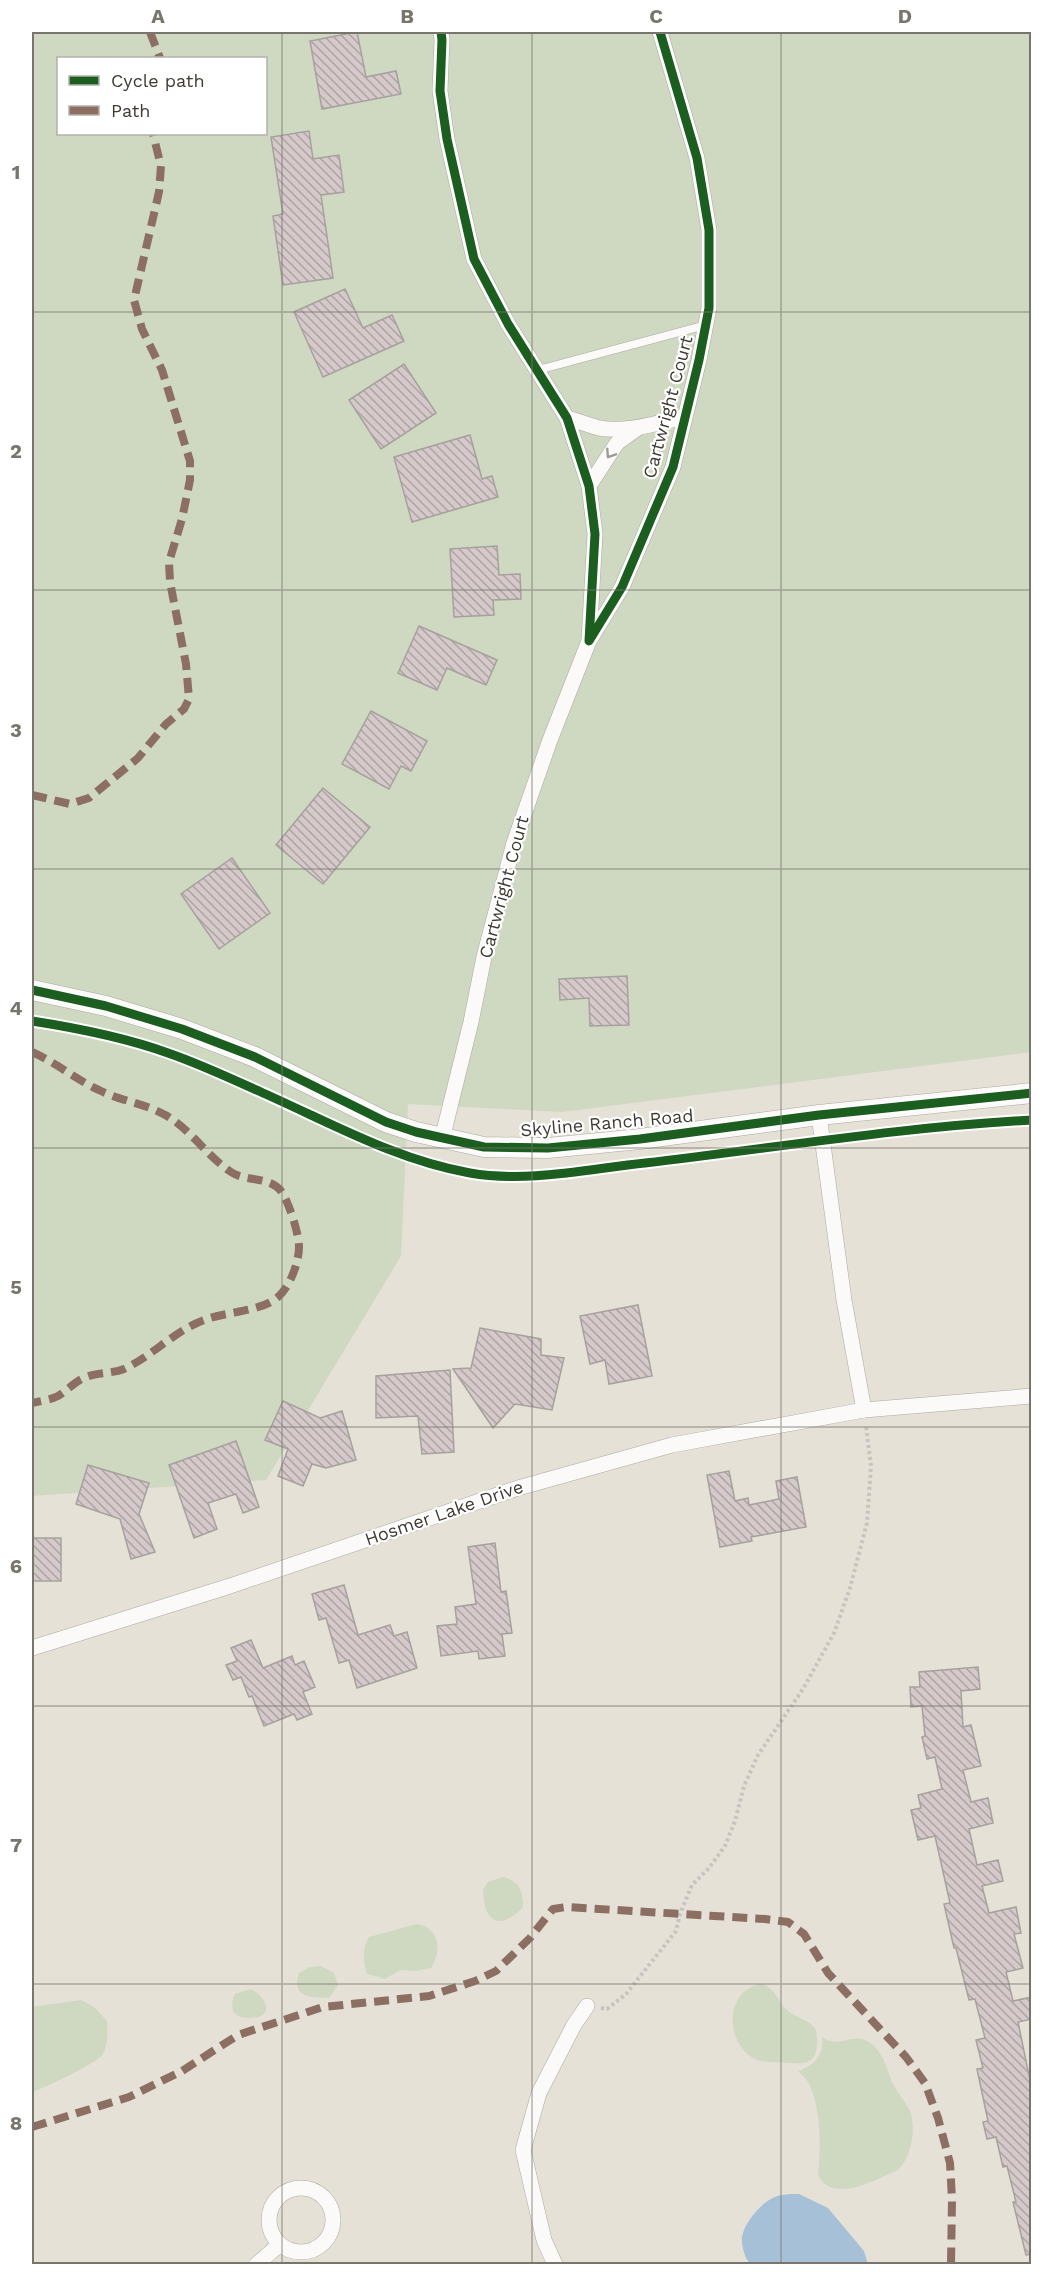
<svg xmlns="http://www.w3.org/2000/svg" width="1063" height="2296" viewBox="0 0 1063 2296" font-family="'Work Sans',sans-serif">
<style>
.grass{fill:#cfd8c1;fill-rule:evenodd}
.water{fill:#a6c0d7}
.building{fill:url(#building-back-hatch);stroke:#a6a19d;stroke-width:1.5}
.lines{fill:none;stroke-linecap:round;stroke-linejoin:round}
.service-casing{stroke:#aca9a1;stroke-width:9}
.minor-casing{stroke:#aca9a1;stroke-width:16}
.tertiary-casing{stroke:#aca9a1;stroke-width:21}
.path{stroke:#c5c4c0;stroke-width:4;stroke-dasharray:3 3;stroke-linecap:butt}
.service{stroke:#fbfaf9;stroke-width:8}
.minor{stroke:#fbfaf9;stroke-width:15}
.tertiary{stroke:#fbfaf9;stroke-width:20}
.quiet{stroke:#8d6e63;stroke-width:8;stroke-dasharray:15 8;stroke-linecap:butt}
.cycleway-casing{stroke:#fff;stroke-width:13}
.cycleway{stroke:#1b5e20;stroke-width:9}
.oneway{stroke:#9c9a96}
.grid{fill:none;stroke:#78756c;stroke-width:1.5;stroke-opacity:0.55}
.labels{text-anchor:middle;stroke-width:4.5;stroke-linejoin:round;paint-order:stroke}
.street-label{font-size:18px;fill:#3e3b33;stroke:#fff}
.neatline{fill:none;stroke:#78756c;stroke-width:2}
.grid-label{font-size:20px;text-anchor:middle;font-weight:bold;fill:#78756c}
</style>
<defs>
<pattern id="building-back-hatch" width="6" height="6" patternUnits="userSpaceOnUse" patternTransform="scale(1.5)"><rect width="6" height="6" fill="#d5c9ca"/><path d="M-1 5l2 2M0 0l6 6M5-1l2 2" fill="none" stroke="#aea4a5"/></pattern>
</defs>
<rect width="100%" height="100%" fill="#e5e1d6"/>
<g class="grass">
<path d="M32,32H1031V1052L562,1112L408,1104L401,1256L266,1480L32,1496ZM58,58H266V134H58Z"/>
<path d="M503,1877C519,1881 523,1891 523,1907C516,1915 498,1929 489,1915C484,1909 484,1898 483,1890L488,1882Z"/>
<path d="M417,1924C440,1928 442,1951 431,1968L416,1971L400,1970L385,1979L367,1974C363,1962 362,1948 369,1937Z"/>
<path d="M321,1966L334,1973L338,1985L329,1998C310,1997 291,1998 299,1973L310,1967Z"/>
<path d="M761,1984C776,1988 776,1999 786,2009C793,2017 805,2018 813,2026C817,2030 816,2033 817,2038C818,2059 811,2065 790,2063C778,2062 760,2064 750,2056C725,2037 726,1990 761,1984Z"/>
<path d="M250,1989C261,1993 275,2010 259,2017C256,2018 253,2017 250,2018C234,2019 228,2009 235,1994Z"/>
<path d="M81,2000L94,2007L107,2021C108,2031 108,2045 103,2054C96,2064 44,2088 32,2092V2007Z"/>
<path d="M822,2037C841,2050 852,2031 869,2042C885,2053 886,2070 894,2086C898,2094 905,2101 909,2109C917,2127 912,2156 898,2170C876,2179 833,2205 818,2175C821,2150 821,2109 810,2086C808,2080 802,2075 798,2071C814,2066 825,2054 822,2037Z"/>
</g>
<path class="water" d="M799,2194L828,2208L864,2251L868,2264H750C745,2258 741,2245 742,2237C744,2224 759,2205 771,2199C779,2194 790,2194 799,2194Z"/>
<g class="building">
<polygon points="357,32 366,77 396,71 401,94 322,109 310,41"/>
<polygon points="309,131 313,159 339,155 344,192 321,195 333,278 283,285 273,216 283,214 271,137"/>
<polygon points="345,289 363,328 392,315 404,341 323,377 294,312"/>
<polygon points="404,364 436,413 381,449 349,400"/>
<polygon points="470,435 482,479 492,476 498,497 412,522 394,457"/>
<polygon points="497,546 499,575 520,574 521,599 493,600 494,615 454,617 450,549"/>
<polygon points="419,626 497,660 486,685 447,668 437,690 398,673"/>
<polygon points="371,711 427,741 411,771 401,766 389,789 342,764"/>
<polygon points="323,788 370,827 323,884 276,845"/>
<polygon points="232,858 270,913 219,949 181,894"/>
<polygon points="627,976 629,1025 590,1026 589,998 560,1000 559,979"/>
<polygon points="638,1305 652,1376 609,1384 605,1360 590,1364 580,1316"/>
<polygon points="480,1328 541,1339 541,1355 564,1358 552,1410 515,1404 493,1428 453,1369 471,1368"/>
<polygon points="450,1370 454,1452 422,1454 418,1416 376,1418 376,1376"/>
<polygon points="283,1401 320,1418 342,1411 356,1460 326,1468 312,1464 303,1486 278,1476 288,1449 265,1440"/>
<polygon points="236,1441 259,1507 243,1513 236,1494 208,1503 217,1529 194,1538 169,1465"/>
<polygon points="88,1465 149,1483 139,1514 155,1552 131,1559 120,1519 76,1504"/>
<polygon points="729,1471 735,1501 748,1498 749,1505 779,1499 776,1481 797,1477 806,1527 751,1537 752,1541 720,1547 707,1475"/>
<rect x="32" y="1538" width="29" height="43"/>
<polygon points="495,1543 501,1592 506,1591 512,1633 502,1634 505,1656 479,1659 478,1651 441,1656 437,1626 457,1624 455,1607 476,1604 468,1547"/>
<polygon points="344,1585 358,1635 390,1625 394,1636 407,1632 417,1668 357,1688 349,1660 339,1663 326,1618 319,1620 312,1594"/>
<polygon points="251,1640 263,1668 292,1656 295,1665 304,1661 315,1687 303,1692 312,1714 297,1720 294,1714 264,1726 252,1696 249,1697 241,1677 233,1680 226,1665 237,1661 231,1648"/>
<polygon points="978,1667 980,1689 961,1691 963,1727 971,1725 981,1766 963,1770 971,1802 988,1798 993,1823 969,1829 977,1865 998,1860 1003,1881 982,1886 989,1913 1016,1907 1021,1933 1014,1934 1023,1968 1006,1972 1013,2001 1032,1997 1032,2019 1018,2022 1032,2090 1032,2254 1026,2255 1013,2202 1016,2202 1007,2166 1003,2167 996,2137 987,2139 983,2122 988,2121 977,2069 983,2068 976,2040 985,2038 975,1999 969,2000 956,1948 954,1948 944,1904 950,1903 935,1836 918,1840 911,1810 921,1808 918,1795 942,1789 935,1757 927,1759 922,1737 925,1736 922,1706 911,1707 910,1687 920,1687 919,1672"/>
</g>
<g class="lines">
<g class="service-casing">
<polyline id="service" points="538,370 706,325"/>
</g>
<g class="minor-casing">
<g id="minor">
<polyline points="441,32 442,40 440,91 447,139 474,259 508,324 567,418 589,486 595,534 589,641 622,587 673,467 699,360 709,308 709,230 697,158 660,32"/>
<path d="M567,418C578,421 589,425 599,428C627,433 657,423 684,417"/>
<polyline points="589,486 617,443 638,428"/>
<polyline points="442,1139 471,1022 484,957 514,843 550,740 589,641"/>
<polyline points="864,1410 1032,1396"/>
<polyline points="32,1648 230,1586 518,1488 672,1445 864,1410 844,1300 819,1115"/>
<circle cx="301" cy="2220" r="32"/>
<polyline points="257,2264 279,2245"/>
<polyline points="555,2264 544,2240 523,2150 539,2093 574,2025 587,2006"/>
</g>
</g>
<g class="tertiary-casing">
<polyline id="tertiary" points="32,990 106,1006 182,1029 255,1057 386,1122 416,1132 484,1147 548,1148 640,1139 819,1115 1032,1093"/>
</g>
<polyline class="path" points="601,2008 607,2009 626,1994 676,1931 680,1914 692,1885 709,1868 725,1846 735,1821 744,1786 758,1755 803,1689 834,1633 850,1588 867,1523 871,1466 866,1426"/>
<use href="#service" class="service"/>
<use href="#minor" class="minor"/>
<use href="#tertiary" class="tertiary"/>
<g class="quiet">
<polyline points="150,32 160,58"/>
<polyline points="32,795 70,804 89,798 138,758 166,724 184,709 189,699 186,664 170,582 169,562 182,519 190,480 190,461 162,370 142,329 134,300 159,192 161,166 153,134"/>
<path d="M32,1052C55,1062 75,1079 99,1090C120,1101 145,1103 167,1116C192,1131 207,1156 231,1172C246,1182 269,1176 281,1191C289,1202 299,1234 299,1247C299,1262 290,1287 278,1297C260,1313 221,1311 197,1323C172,1334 150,1357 124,1369C111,1374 96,1372 84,1378C74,1382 67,1391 58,1396C50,1400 40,1401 32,1403"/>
<polyline points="32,2127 129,2097 182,2071 238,2035 323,2007 429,1996 475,1981 496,1971 530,1938 553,1909 566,1907 765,1919 788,1922 804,1934 828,1973 906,2057 925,2083 938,2118 950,2163 952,2199 951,2264"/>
</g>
<g class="cycleway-casing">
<g id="cycleway">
<polyline points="441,32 442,40 440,91 447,139 474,259 508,324 567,418 589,486 595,534 589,641 622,587 673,467 699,360 709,308 709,230 697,158 660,32"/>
<polyline points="32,990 106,1006 182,1029 255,1057 386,1122 416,1132 484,1147 548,1148 640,1139 819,1115 1032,1093"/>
<path d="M32,1021C77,1028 124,1037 168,1053C200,1064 232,1079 263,1093C331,1123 396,1160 470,1173C527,1183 588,1169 645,1163C774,1148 902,1127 1032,1120"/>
</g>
</g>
<use href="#cycleway" class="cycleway"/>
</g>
<defs><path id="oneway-chevron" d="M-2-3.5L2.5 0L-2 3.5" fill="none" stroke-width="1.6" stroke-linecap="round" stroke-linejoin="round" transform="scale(1.5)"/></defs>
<use class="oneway" href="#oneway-chevron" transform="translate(610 454) rotate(123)"/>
<path class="grid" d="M282,32V2264M532,32V2264M781,32V2264M32,312H1032M32,590H1032M32,869H1032M32,1148H1032M32,1427H1032M32,1706H1032M32,1984H1032"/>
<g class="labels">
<g class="street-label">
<text transform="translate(668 407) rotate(-75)" y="6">Cartwright Court</text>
<text transform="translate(504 887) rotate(-75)" y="6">Cartwright Court</text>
<text transform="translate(607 1123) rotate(-5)" y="6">Skyline Ranch Road</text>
<text transform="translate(444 1513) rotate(-19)" y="6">Hosmer Lake Drive</text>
</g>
</g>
<rect width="1063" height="2296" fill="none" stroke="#ffffff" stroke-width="66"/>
<rect x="57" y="57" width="210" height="78" fill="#ffffff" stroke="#b2b1ad" stroke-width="1.5"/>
<rect x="69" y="76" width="30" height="9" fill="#1b5e20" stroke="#b2b1ad" stroke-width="1.5"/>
<text x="111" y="87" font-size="18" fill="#3e3b33">Cycle path</text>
<rect x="69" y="106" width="30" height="9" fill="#8d6e63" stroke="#b2b1ad" stroke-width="1.5"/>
<text x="111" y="117" font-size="18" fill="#3e3b33">Path</text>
<rect x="33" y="33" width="997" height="2230" class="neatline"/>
<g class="grid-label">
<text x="158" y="23">A</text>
<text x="407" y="23">B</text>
<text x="656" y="23">C</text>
<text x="905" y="23">D</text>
<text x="16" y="179">1</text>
<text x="16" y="458">2</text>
<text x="16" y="737">3</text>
<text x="16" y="1015">4</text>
<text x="16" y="1294">5</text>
<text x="16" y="1573">6</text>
<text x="16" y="1852">7</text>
<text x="16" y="2130">8</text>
</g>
</svg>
